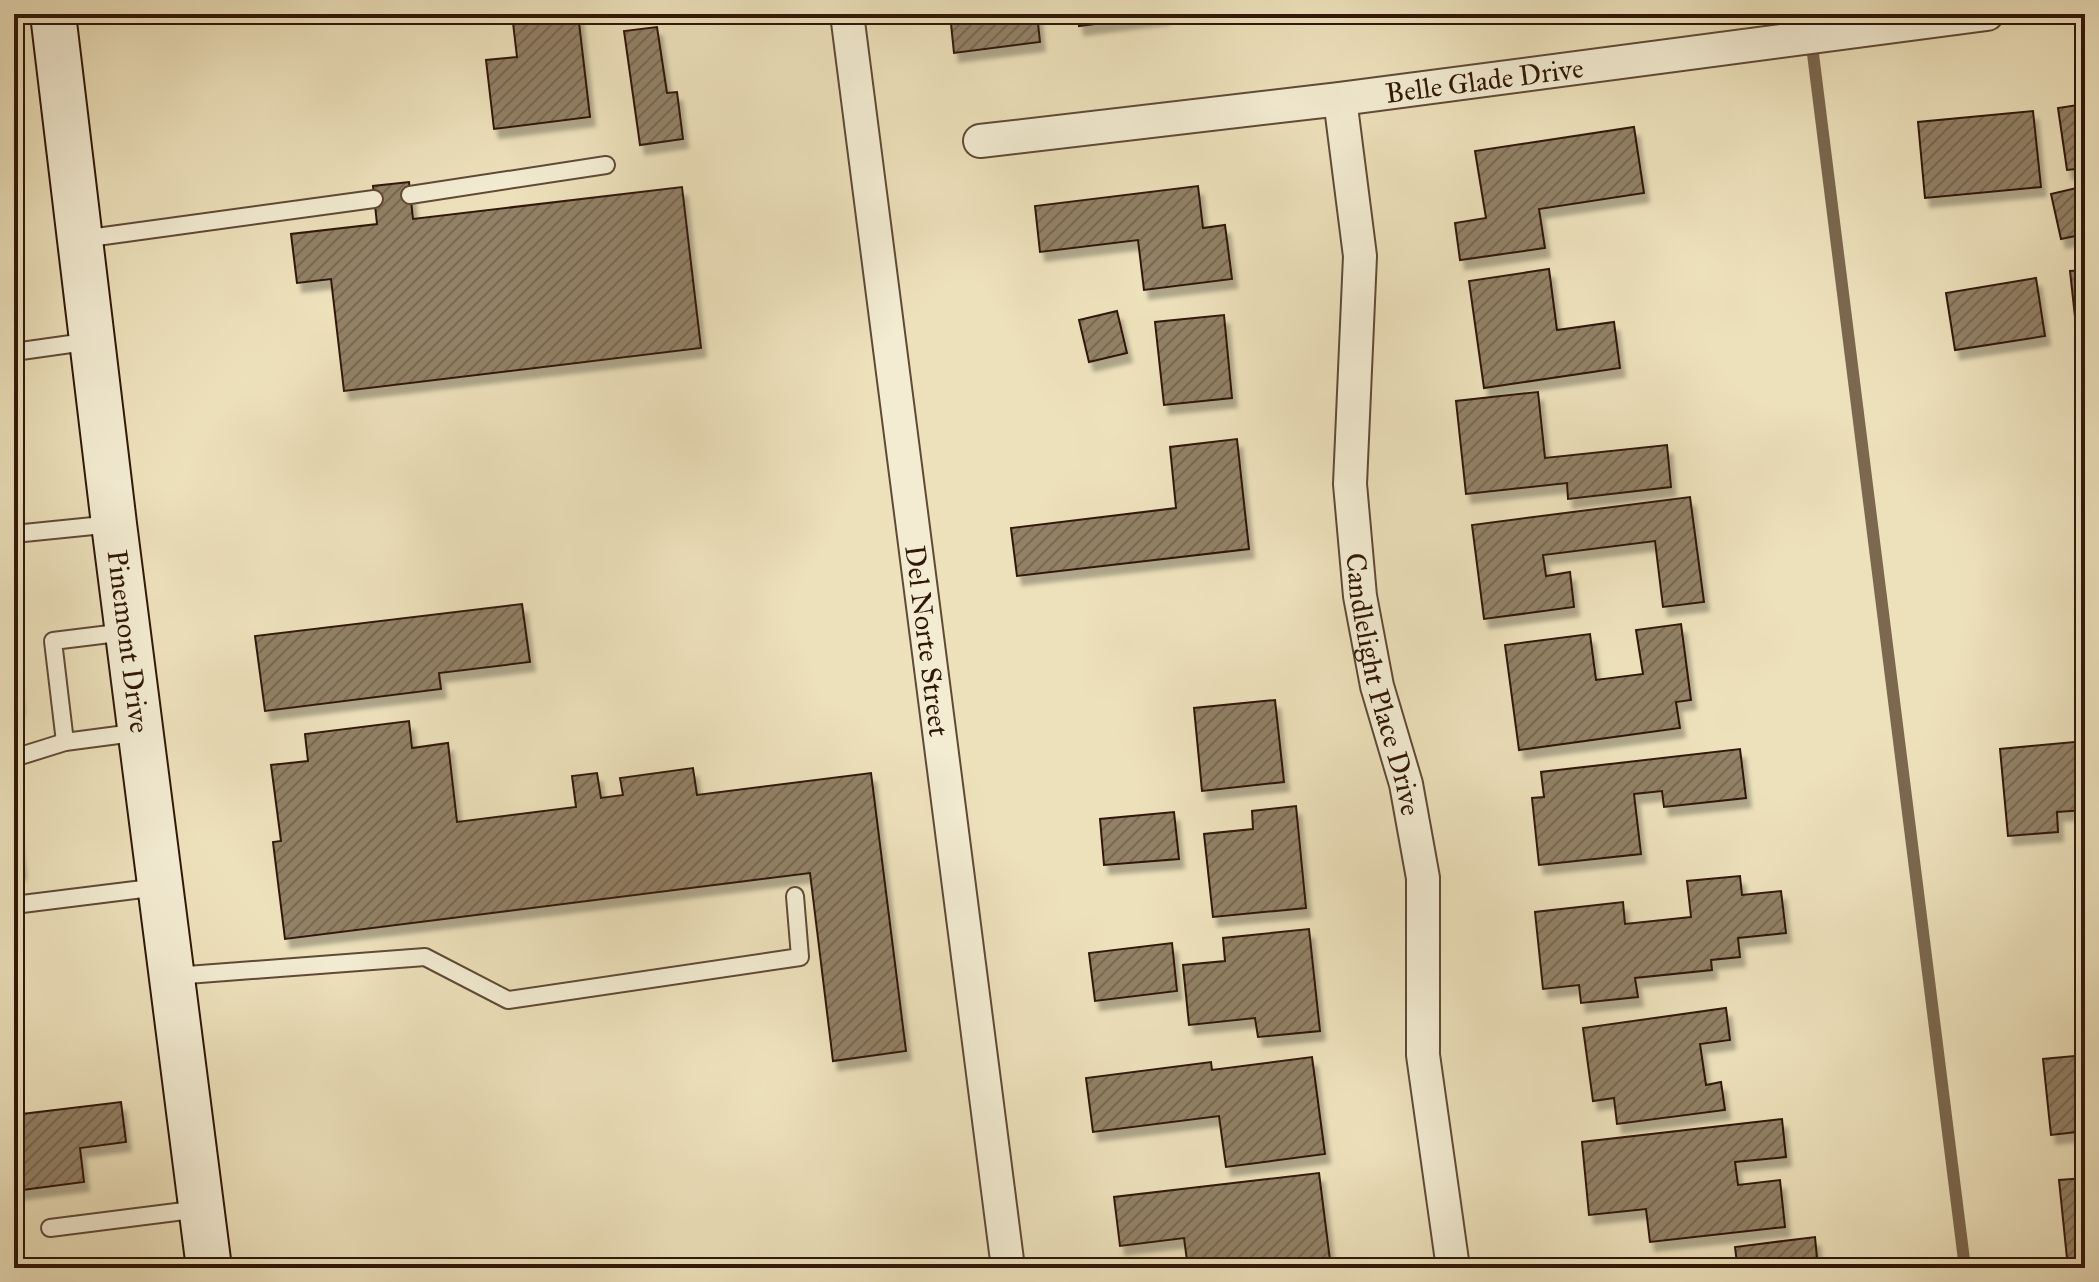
<svg xmlns="http://www.w3.org/2000/svg" width="2099" height="1282" viewBox="0 0 2099 1282" font-family="'IM FELL Great Primer',serif">
<style>
.lines{fill:none;stroke-linecap:round;stroke-linejoin:round}
.stream{stroke:#7b684f;stroke-width:12}
.building{fill:url(#building-hatch);stroke:#301808;stroke-width:2;filter:url(#shadow)}
.service-casing{stroke:#5f4a35;stroke-width:20}
.minor-casing{stroke:#5f4a35;stroke-width:36}
.secondary-casing{stroke:#301808;stroke-width:48}
.service{stroke:#f3ecd3;stroke-width:16}
.minor{stroke:#f3ecd3;stroke-width:32}
.secondary{stroke:#f3ecd3;stroke-width:44}
.labels{text-anchor:middle;stroke-width:6;stroke-linejoin:round;paint-order:stroke}
.street-label{font-size:28px;fill:#301808;stroke:#f3ecd3}
</style>
<defs>
<pattern id="building-hatch" width="6" height="6" patternUnits="userSpaceOnUse" patternTransform="scale(2)"><rect width="6" height="6" fill="#928166"/><path d="M-1 1l2-2M0 6l6-6M5 7l2-2" fill="none" stroke="#786952"/></pattern>
<filter id="shadow"><feDropShadow dx="5" dy="9" stdDeviation="2" flood-color="#0004"/></filter>
</defs>
<rect width="100%" height="100%" fill="#ede1bc"/>
<filter id="stains"><feTurbulence type="fractalNoise" baseFrequency=".0025" numOctaves="4"/><feColorMatrix values="0 0 0 0 .2 0 0 0 0 .09 0 0 0 0 .02 0 0 0 .5 -.17"/></filter>
<radialGradient id="worn" r=".72"><stop offset=".6" stop-color="#630" stop-opacity="0"/><stop offset="1" stop-color="#630" stop-opacity=".3"/></radialGradient>
<g class="lines">
<polyline class="stream" points="1808,14 1965,1268"/>
</g>
<g class="building">
<polygon points="512,14 578,14 590,117 494,129 486,60 517,57"/>
<polygon points="950,14 1037,14 1040,42 954,53"/>
<polygon points="1078,14 1164,14 1164,15 1079,26"/>
<polygon points="657,27 667,93 677,92 683,139 640,145 624,31"/>
<polygon points="2085,104 2085,168 2067,170 2058,108"/>
<polygon points="2033,111 2041,187 1925,198 1918,122"/>
<polygon points="1634,127 1644,193 1539,209 1545,248 1460,260 1455,223 1486,218 1475,151"/>
<polygon points="409,182 413,219 682,187 701,348 344,391 331,279 297,283 291,234 377,224 373,186"/>
<polygon points="1198,186 1203,228 1225,225 1232,279 1144,290 1138,240 1040,252 1035,206"/>
<polygon points="2085,186 2085,234 2061,239 2051,194"/>
<polygon points="1549,269 1557,330 1614,322 1620,368 1484,388 1469,281"/>
<polygon points="2085,270 2085,326 2076,326 2070,271"/>
<polygon points="2036,278 2045,336 1955,350 1946,293"/>
<polygon points="1117,311 1127,353 1089,362 1079,320"/>
<polygon points="1224,315 1232,398 1164,405 1155,322"/>
<polygon points="1538,392 1545,458 1667,445 1671,487 1568,499 1567,483 1466,494 1456,401"/>
<polygon points="1237,439 1249,549 1017,576 1011,528 1176,508 1170,447"/>
<polygon points="1690,497 1704,602 1663,607 1655,541 1543,555 1546,576 1570,572 1574,607 1484,619 1472,525"/>
<polygon points="522,604 530,662 439,673 441,689 265,711 255,636"/>
<polygon points="1681,624 1691,700 1676,702 1680,728 1519,750 1505,645 1590,634 1596,680 1643,674 1636,630"/>
<polygon points="14,665 19,706 14,707"/>
<polygon points="1275,700 1284,782 1202,791 1194,708"/>
<polygon points="409,721 412,748 448,743 457,822 576,807 572,776 597,773 601,798 623,795 620,778 693,768 697,795 871,773 906,1051 833,1061 810,873 285,939 273,842 281,841 271,765 308,761 305,734"/>
<polygon points="2085,741 2085,810 2057,812 2058,832 2008,836 2000,749"/>
<polygon points="1740,749 1746,798 1664,807 1662,791 1634,794 1641,854 1539,865 1532,798 1544,797 1541,772"/>
<polygon points="1296,806 1306,908 1213,917 1204,834 1253,829 1252,811"/>
<polygon points="1174,812 1179,859 1104,865 1100,819"/>
<polygon points="14,813 21,870 14,871"/>
<polygon points="1740,876 1742,895 1781,891 1786,933 1738,938 1740,957 1711,960 1712,970 1635,978 1638,997 1581,1003 1579,985 1543,989 1535,912 1623,902 1625,924 1691,917 1687,881"/>
<polygon points="1309,929 1320,1031 1258,1037 1255,1018 1189,1025 1183,965 1225,961 1223,938"/>
<polygon points="1172,943 1177,991 1095,1001 1089,953"/>
<polygon points="1726,1008 1730,1040 1700,1044 1706,1085 1721,1082 1725,1110 1617,1124 1614,1098 1593,1101 1583,1028"/>
<polygon points="2085,1055 2085,1131 2051,1135 2043,1059"/>
<polygon points="1312,1057 1325,1154 1226,1167 1219,1116 1093,1132 1086,1078 1211,1062 1212,1070"/>
<polygon points="121,1102 126,1142 80,1148 84,1182 14,1191 14,1115"/>
<polygon points="1782,1119 1786,1157 1735,1162 1738,1185 1780,1180 1785,1227 1650,1242 1646,1209 1589,1215 1582,1142"/>
<polygon points="1319,1173 1331,1268 1188,1268 1184,1238 1120,1246 1114,1197"/>
<polygon points="2085,1178 2085,1268 2068,1268 2059,1180"/>
<polygon points="1815,1237 1818,1268 1699,1268 1737,1263 1735,1247"/>
</g>
<g class="lines">
<g class="service-casing">
<g id="service">
<polyline points="410,195 606,165"/>
<polyline points="82,239 374,199"/>
<polyline points="14,352 92,341"/>
<polyline points="14,534 113,524"/>
<polyline points="126,632 53,641 65,742 141,732"/>
<polyline points="14,758 65,742"/>
<polyline points="14,905 159,887"/>
<polyline points="174,976 425,957 508,1000 800,957 795,896"/>
<polyline points="50,1228 200,1209"/>
</g>
</g>
<g class="minor-casing">
<g id="minor">
<path id="s1" d="M847,14L1008,1268"/>
<path id="s2" d="M1340,99L1360,256L1350,484L1360,596L1377,686L1406,784L1423,878V1055L1453,1268"/>
<path id="s3" d="M980,141L1340,99L1987,14"/>
</g>
</g>
<g class="secondary-casing">
<g id="secondary">
<path id="s4" d="M53,14L114,524L209,1268"/>
</g>
</g>
<use href="#service" class="service"/>
<use href="#minor" class="minor"/>
<use href="#secondary" class="secondary"/>
</g>
<g class="labels">
<g class="street-label">
<text dy="10" stroke="none"><textPath href="#s3" startOffset="508">Belle Glade Drive</textPath></text>
<text dy="10" stroke="none"><textPath href="#s4" startOffset="632">Pinemont Drive</textPath></text>
<text dy="10" stroke="none"><textPath href="#s1" startOffset="632">Del Norte Street</textPath></text>
<text dy="10" stroke="none"><textPath href="#s2" startOffset="590">Candlelight Place Drive</textPath></text>
</g>
</g>
<rect width="2099" height="1282" fill="none" stroke="#ede1bc" stroke-width="48"/>
<rect x="16" y="16" width="2067" height="1250" fill="none" stroke="#301808" stroke-width="4"/>
<rect x="24" y="24" width="2051" height="1234" fill="none" stroke="#301808" stroke-width="2"/>
<rect width="100%" height="100%" filter="url(#stains)"/>
<rect width="100%" height="100%" fill="url(#worn)"/>
</svg>
